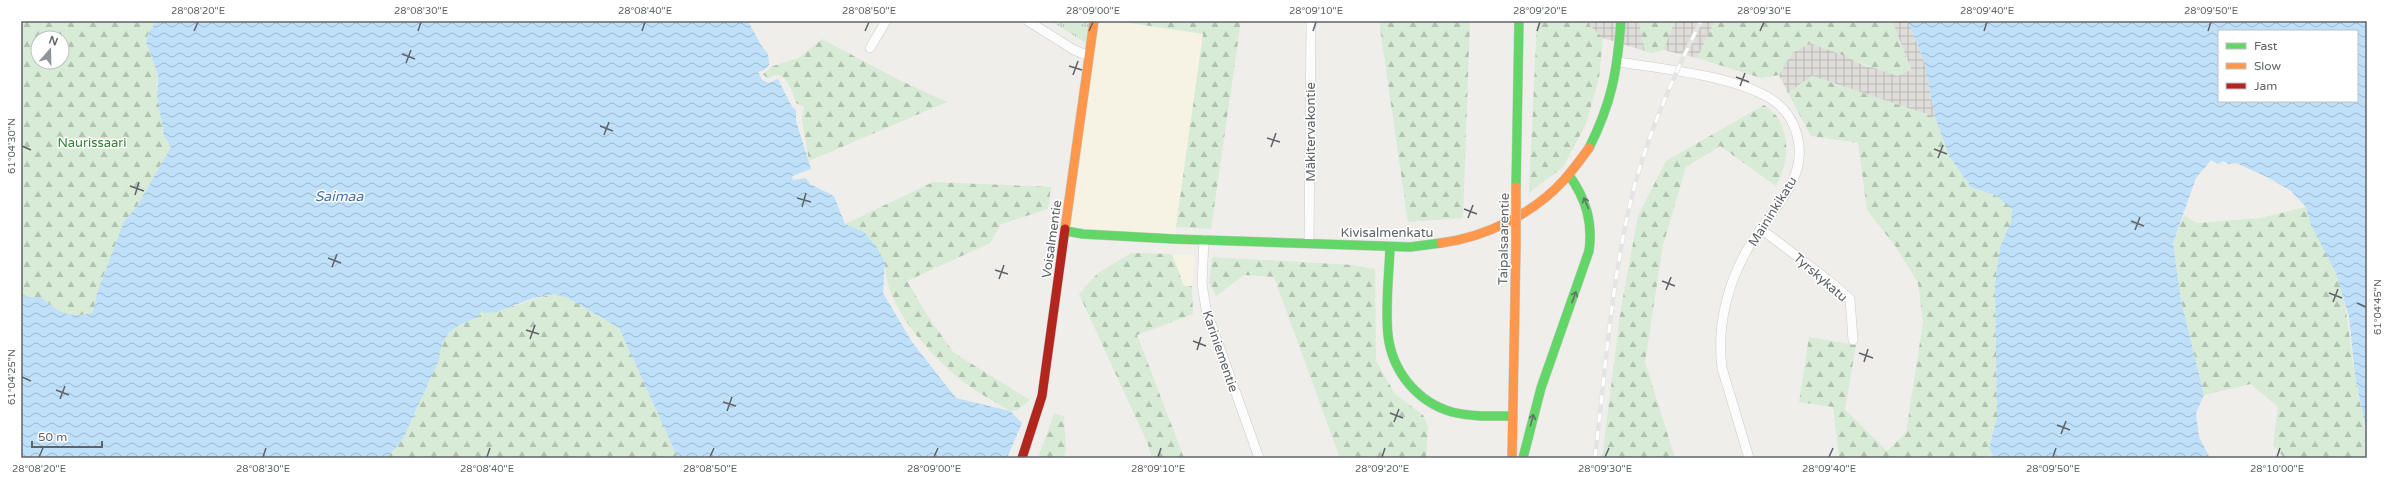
<svg xmlns="http://www.w3.org/2000/svg" width="2388" height="479" viewBox="0 0 2388 479" font-family="'Varela Round',sans-serif">
<style>
.commercial{fill:#f7f3e4}
.industrial{fill:url(#industrial-grid)}
.grass{fill:url(#grass-tufts)}
.forest{fill:url(#forest-firs);fill-rule:evenodd}
.water{fill:url(#water-waves);fill-rule:evenodd}
.lines{fill:none;stroke-linecap:round;stroke-linejoin:round}
.street-casing{stroke:#cbcccc;stroke-width:10}
.fast-casing{stroke:#cacacb;stroke-width:10}
.slow-casing{stroke:#cacacb;stroke-width:10}
.jam-casing{stroke:#cacacb;stroke-width:10}
.street{stroke:#fdfcfc;stroke-width:9}
.fast{stroke:#63d668;stroke-width:9}
.slow{stroke:#ff974d;stroke-width:9}
.jam{stroke:#b3261e;stroke-width:9}
.rail-casing{stroke:#e4e4e4;stroke-width:4.5}
.rail{stroke:#fff;stroke-width:3;stroke-dasharray:9;stroke-linecap:butt}
.slow-bridge-casing{stroke:#cacacb;stroke-width:10;stroke-linecap:butt}
.slow-bridge{stroke:#ff974d;stroke-width:9}
.oneway{stroke:#607468}
.ticks{fill:none;stroke:#5f6368;stroke-width:1.5}
.labels{text-anchor:middle;stroke-width:3;stroke-linejoin:round;paint-order:stroke}
.street-label{font-size:13px;fill:#5f6368;stroke:#fff}
.park-label{font-size:13px;fill:#348238;stroke:#fff}
.water-label{font-size:14px;font-style:italic;fill:#4174aa;stroke:#fff}
.neatline{fill:none;stroke:#5f6368;stroke-width:1.5}
.ticks-label{font-size:10px;text-anchor:middle;fill:#5f6368}
</style>
<defs>
<pattern id="industrial-grid" width="8" height="8" patternUnits="userSpaceOnUse"><rect width="8" height="8" fill="#dfddda"/><path d="M0 4h8M4 0v8" fill="none" stroke="#b8b7b5"/></pattern>
<pattern id="grass-tufts" width="24" height="20" patternUnits="userSpaceOnUse"><rect width="24" height="20" fill="#d8ebd6"/><path d="M3 7l-1-3M5 7V3M7 7l1-3M15 17l-1-3M17 17v-4M19 17l1-3" fill="none" stroke="#b2c2b1"/></pattern>
<pattern id="forest-firs" width="22" height="20" patternUnits="userSpaceOnUse"><rect width="22" height="20" fill="#d8ebd6"/><path d="M5 1l3.5 6h-7zM16 11l3.5 6h-7z" fill="#b2c2b1"/></pattern>
<pattern id="water-waves" width="16" height="10" patternUnits="userSpaceOnUse"><rect width="16" height="10" fill="#bfe0f9"/><path d="M0 5q4-4 8 0t8 0" fill="none" stroke="#9eb9cd"/></pattern>
</defs>
<rect width="100%" height="100%" fill="#efeeea"/>
<g class="commercial">
<polygon points="1094,21 1110,21 1203,33 1174,239 1066,231"/>
<polygon points="1172,254 1192,255 1194,258 1192,286 1184,286"/>
</g>
<g class="industrial">
<polygon points="1589,21 1639,21 1645,51 1603,38 1590,26"/>
<polygon points="1675,21 1715,21 1697,58 1663,50"/>
<polygon points="1892,21 1908,21 1924,61 1935,117 1812,76 1788,93 1779,75 1792,53 1810,43 1841,54 1867,67 1911,69"/>
</g>
<polygon class="grass" points="1051,21 1090,21 1087,44"/>
<g class="forest">
<path d="M21,21H156L149,31L146,42L158,75L156,86L164,136L171,147L136,208L124,221L97,293L93,312C69,320 59,313 41,297H27L21,293ZM38,38H62V62H38Z"/>
<polygon points="1241,21 1211,229 1176,227 1203,34 1117,21"/>
<polygon points="1379,21 1470,21 1463,218 1408,222"/>
<polygon points="1537,21 1589,21 1590,26 1603,38 1599,78 1586,124 1563,167 1529,193"/>
<polygon points="1639,21 1675,21 1663,50 1652,53 1645,51"/>
<path d="M1715,21H1892L1911,70L1898,76C1868,67 1840,53 1810,43L1792,53L1779,75L1761,78L1697,58Z"/>
<path d="M822,39L895,78L947,102L809,161L802,120L804,107L796,103C792,91 785,65 768,79L763,74L773,66L799,58Z"/>
<polygon points="1812,76 1935,117 1949,156 1971,187 1995,195 2012,209 2011,222 2000,247 1995,284 1997,417 1989,448 1995,458 1839,458 1833,407 1799,402 1809,337 1856,345 1845,410 1887,451 1906,433 1923,322 1918,283 1896,247 1867,210 1858,143 1811,136 1788,93"/>
<path d="M1764,105C1769,109 1777,115 1779,120C1791,143 1787,164 1776,186L1720,146L1686,167L1663,245L1645,362L1675,458H1602L1621,308L1638,216L1666,161Z"/>
<path d="M933,182L1051,187L1048,209L1001,224L990,243L907,281L929,318L954,353L1030,400L1017,410L1010,411C994,401 976,392 961,380C929,353 884,306 885,262L845,224Z"/>
<path d="M2306,207C2312,231 2327,250 2336,273C2349,307 2349,342 2355,377C2360,405 2367,430 2367,458H2284L2273,445L2278,407L2251,384L2204,395L2181,300L2173,243L2184,215L2197,223L2260,218Z"/>
<polygon points="1131,253 1172,254 1184,286 1192,286 1193,314 1137,335 1184,458 1152,458 1147,442 1079,294 1097,274"/>
<polygon points="1212,257 1353,265 1375,269 1376,361 1395,394 1423,415 1428,426 1426,458 1340,458 1274,277 1244,275 1216,296 1209,282"/>
<path d="M554,294L568,298L619,328L678,458H387L403,439L439,360C442,332 454,326 479,317L481,311C506,312 529,299 554,294Z"/>
<polygon points="1054,414 1064,416 1066,450 1064,458 1038,458"/>
</g>
<g class="water">
<path d="M156,21H748L761,45L768,54L769,65L764,70L758,72L762,80L769,83L778,79L792,107L796,110V121L811,169L792,176L793,180L806,178L810,184L834,196L845,224L864,232L876,246L885,262L883,293L912,342L956,398L1010,411L1022,423L1007,458H678L619,328L568,298L554,294L534,298L496,312L486,313L481,311L479,317C454,326 442,332 439,360L403,439L387,458H21V293L27,297H41C58,312 70,320 93,312L97,293L124,221L136,208L171,147L164,136L157,95L158,75L146,42L149,32Z"/>
<path d="M1908,21H2367V435L2355,376L2349,317L2336,273L2311,225L2306,207L2291,191L2267,177L2236,163L2229,164L2223,161L2218,164L2211,160L2196,178L2173,243L2181,300L2204,395L2196,413L2199,437L2210,458H1995L1989,448L1997,417L1995,284L2000,247L2011,222L2012,209L1995,195L1971,187L1949,156L1935,117L1924,61ZM2219,31H2357V101H2219Z"/>
</g>
<g class="lines">
<g class="street-casing">
<g id="street">
<polyline points="1028,21 1074,50 1089,56"/>
<polyline points="870,48 886,21"/>
<path d="M1619,62C1663,69 1727,75 1766,96C1798,113 1808,152 1791,184C1782,203 1767,219 1755,237C1730,275 1716,321 1722,368L1749,458"/>
<polyline points="1761,229 1827,279 1850,299 1853,340"/>
<polyline points="1204,240 1202,284 1206,309 1259,458"/>
<polyline points="1309,244 1311,21"/>
</g>
</g>
<g class="fast-casing">
<g id="fast">
<path d="M1589,148C1612,102 1617,72 1621,21"/>
<polyline points="1516,187 1519,21"/>
<polyline points="1066,231 1083,234 1174,239 1410,247 1441,243"/>
<path d="M1390,247C1389,276 1385,306 1388,335C1392,371 1417,402 1452,412C1472,417 1493,416 1513,416"/>
<path d="M1523,458L1541,388L1589,251C1593,222 1586,199 1569,175"/>
</g>
</g>
<g class="slow-casing">
<g id="slow">
<polyline points="1065,229 1094,21"/>
<path d="M1441,243C1486,237 1533,214 1564,180C1573,170 1581,159 1589,148"/>
<polyline points="1512,458 1516,244"/>
</g>
</g>
<g class="jam-casing">
<polyline id="jam" points="1022,458 1042,396 1065,229"/>
</g>
<use href="#street" class="street"/>
<use href="#fast" class="fast"/>
<use href="#slow" class="slow"/>
<use href="#jam" class="jam"/>
<g class="rail-casing">
<path id="rail" d="M1595,458C1605,373 1611,287 1630,204C1645,140 1672,79 1701,21"/>
</g>
<use href="#rail" class="rail"/>
<g class="slow-bridge-casing">
<polyline id="slow-bridge" points="1516,187 1516,244"/>
</g>
<use href="#slow-bridge" class="slow-bridge"/>
</g>
<defs><path id="oneway-shaft" d="M-6 0H5M1.5-3L5.5 0L1.5 3" fill="none" stroke-width="1.6" stroke-linecap="round" stroke-linejoin="round"/></defs>
<g class="oneway">
<use href="#oneway-shaft" transform="translate(1586 203) rotate(-113)"/>
<use href="#oneway-shaft" transform="translate(1574 297) rotate(-70)"/>
<use href="#oneway-shaft" transform="translate(1532 420) rotate(-74)"/>
</g>
<path class="ticks" d="M194,31L198,22M418,31L421,22M642,31L645,22M865,31L869,22M1089,31L1093,22M1313,31L1316,22M1537,31L1540,22M1760,31L1764,22M1984,31L1987,22M2208,31L2211,22M402,54L415,59M406,63L411,50M1069,66L1082,70M1073,75L1078,61M1736,77L1749,82M1740,86L1745,73M600,126L613,131M604,135L609,122M1267,138L1280,142M22,146L31,150M1271,147L1276,133M1934,149L1947,154M1938,158L1943,145M130,186L144,191M135,195L139,182M797,198L811,202M802,207L806,193M1464,209L1477,214M1468,218L1473,205M2131,221L2144,226M2135,230L2140,217M328,258L341,263M332,267L337,254M995,270L1008,274M999,279L1004,265M1662,281L1675,286M1666,290L1671,277M2329,293L2342,298M2333,302L2338,289M2357,303L2366,307M526,330L539,334M530,339L535,325M1193,341L1206,346M1197,350L1201,337M1859,353L1873,358M1864,362L1868,349M22,377L31,381M56,390L69,395M60,399L65,386M723,402L736,406M727,411L732,397M1390,413L1403,418M1394,422L1399,409M2057,425L2070,430M2061,434L2066,421M39,457L43,448M263,457L266,448M487,457L490,448M710,457L714,448M934,457L938,448M1158,457L1161,448M1382,457L1385,448M1605,457L1609,448M1829,457L1833,448M2053,457L2056,448M2277,457L2280,448"/>
<g class="labels">
<g class="street-label">
<text transform="translate(1310 132) rotate(-90)" y="5">Mäkitervakontie</text>
<text transform="translate(1772 211) rotate(-58)" y="5">Maininkikatu</text>
<text x="1387" y="237">Kivisalmenkatu</text>
<text transform="translate(1051 239) rotate(-82)" y="5">Voisalmentie</text>
<text transform="translate(1503 239) rotate(-89)" y="5">Taipalsaarentie</text>
<text transform="translate(1821 277) rotate(41)" y="5">Tyrskykatu</text>
<text transform="translate(1221 351) rotate(71)" y="5">Kariniementie</text>
</g>
<g class="park-label">
<text x="92" y="147">Naurissaari</text>
</g>
<g class="water-label">
<text x="339" y="201">Saimaa</text>
</g>
</g>
<rect width="2388" height="479" fill="none" stroke="#ffffff" stroke-width="44"/>
<rect x="2218" y="30" width="140" height="72" fill="#ffffff" stroke="#bfc1c3"/>
<rect x="2226" y="43" width="20" height="6" fill="#63d668" stroke="#bfc1c3"/>
<text x="2254" y="50" font-size="12" fill="#5f6368">Fast</text>
<rect x="2226" y="63" width="20" height="6" fill="#ff974d" stroke="#bfc1c3"/>
<text x="2254" y="70" font-size="12" fill="#5f6368">Slow</text>
<rect x="2226" y="83" width="20" height="6" fill="#b3261e" stroke="#bfc1c3"/>
<text x="2254" y="90" font-size="12" fill="#5f6368">Jam</text>
<g transform="translate(50 50) rotate(20)"><circle r="19" fill="#ffffff" stroke="#bfc1c3"/>
<path d="M0-3L7 15L0 10L-7 15Z" fill="#919496"/>
<text y="-6" font-size="11" font-weight="bold" text-anchor="middle" fill="#5f6368">N</text>
</g>
<path d="M32 441v6h70v-6" fill="none" stroke="#5f6368" stroke-width="2"/>
<text x="38" y="441" font-size="12" fill="#5f6368" stroke="#ffffff" stroke-width="3" paint-order="stroke">50 m</text>
<rect x="22" y="22" width="2344" height="435" class="neatline"/>
<g class="ticks-label">
<text x="198" y="14">28°08'20"E</text>
<text x="421" y="14">28°08'30"E</text>
<text x="645" y="14">28°08'40"E</text>
<text x="869" y="14">28°08'50"E</text>
<text x="1093" y="14">28°09'00"E</text>
<text x="1316" y="14">28°09'10"E</text>
<text x="1540" y="14">28°09'20"E</text>
<text x="1764" y="14">28°09'30"E</text>
<text x="1987" y="14">28°09'40"E</text>
<text x="2211" y="14">28°09'50"E</text>
<text transform="translate(11 146) rotate(-90)" y="4">61°04'30"N</text>
<text transform="translate(2377 307) rotate(-90)" y="4">61°04'45"N</text>
<text transform="translate(11 377) rotate(-90)" y="4">61°04'25"N</text>
<text x="39" y="472">28°08'20"E</text>
<text x="263" y="472">28°08'30"E</text>
<text x="487" y="472">28°08'40"E</text>
<text x="710" y="472">28°08'50"E</text>
<text x="934" y="472">28°09'00"E</text>
<text x="1158" y="472">28°09'10"E</text>
<text x="1382" y="472">28°09'20"E</text>
<text x="1605" y="472">28°09'30"E</text>
<text x="1829" y="472">28°09'40"E</text>
<text x="2053" y="472">28°09'50"E</text>
<text x="2277" y="472">28°10'00"E</text>
</g>
</svg>
